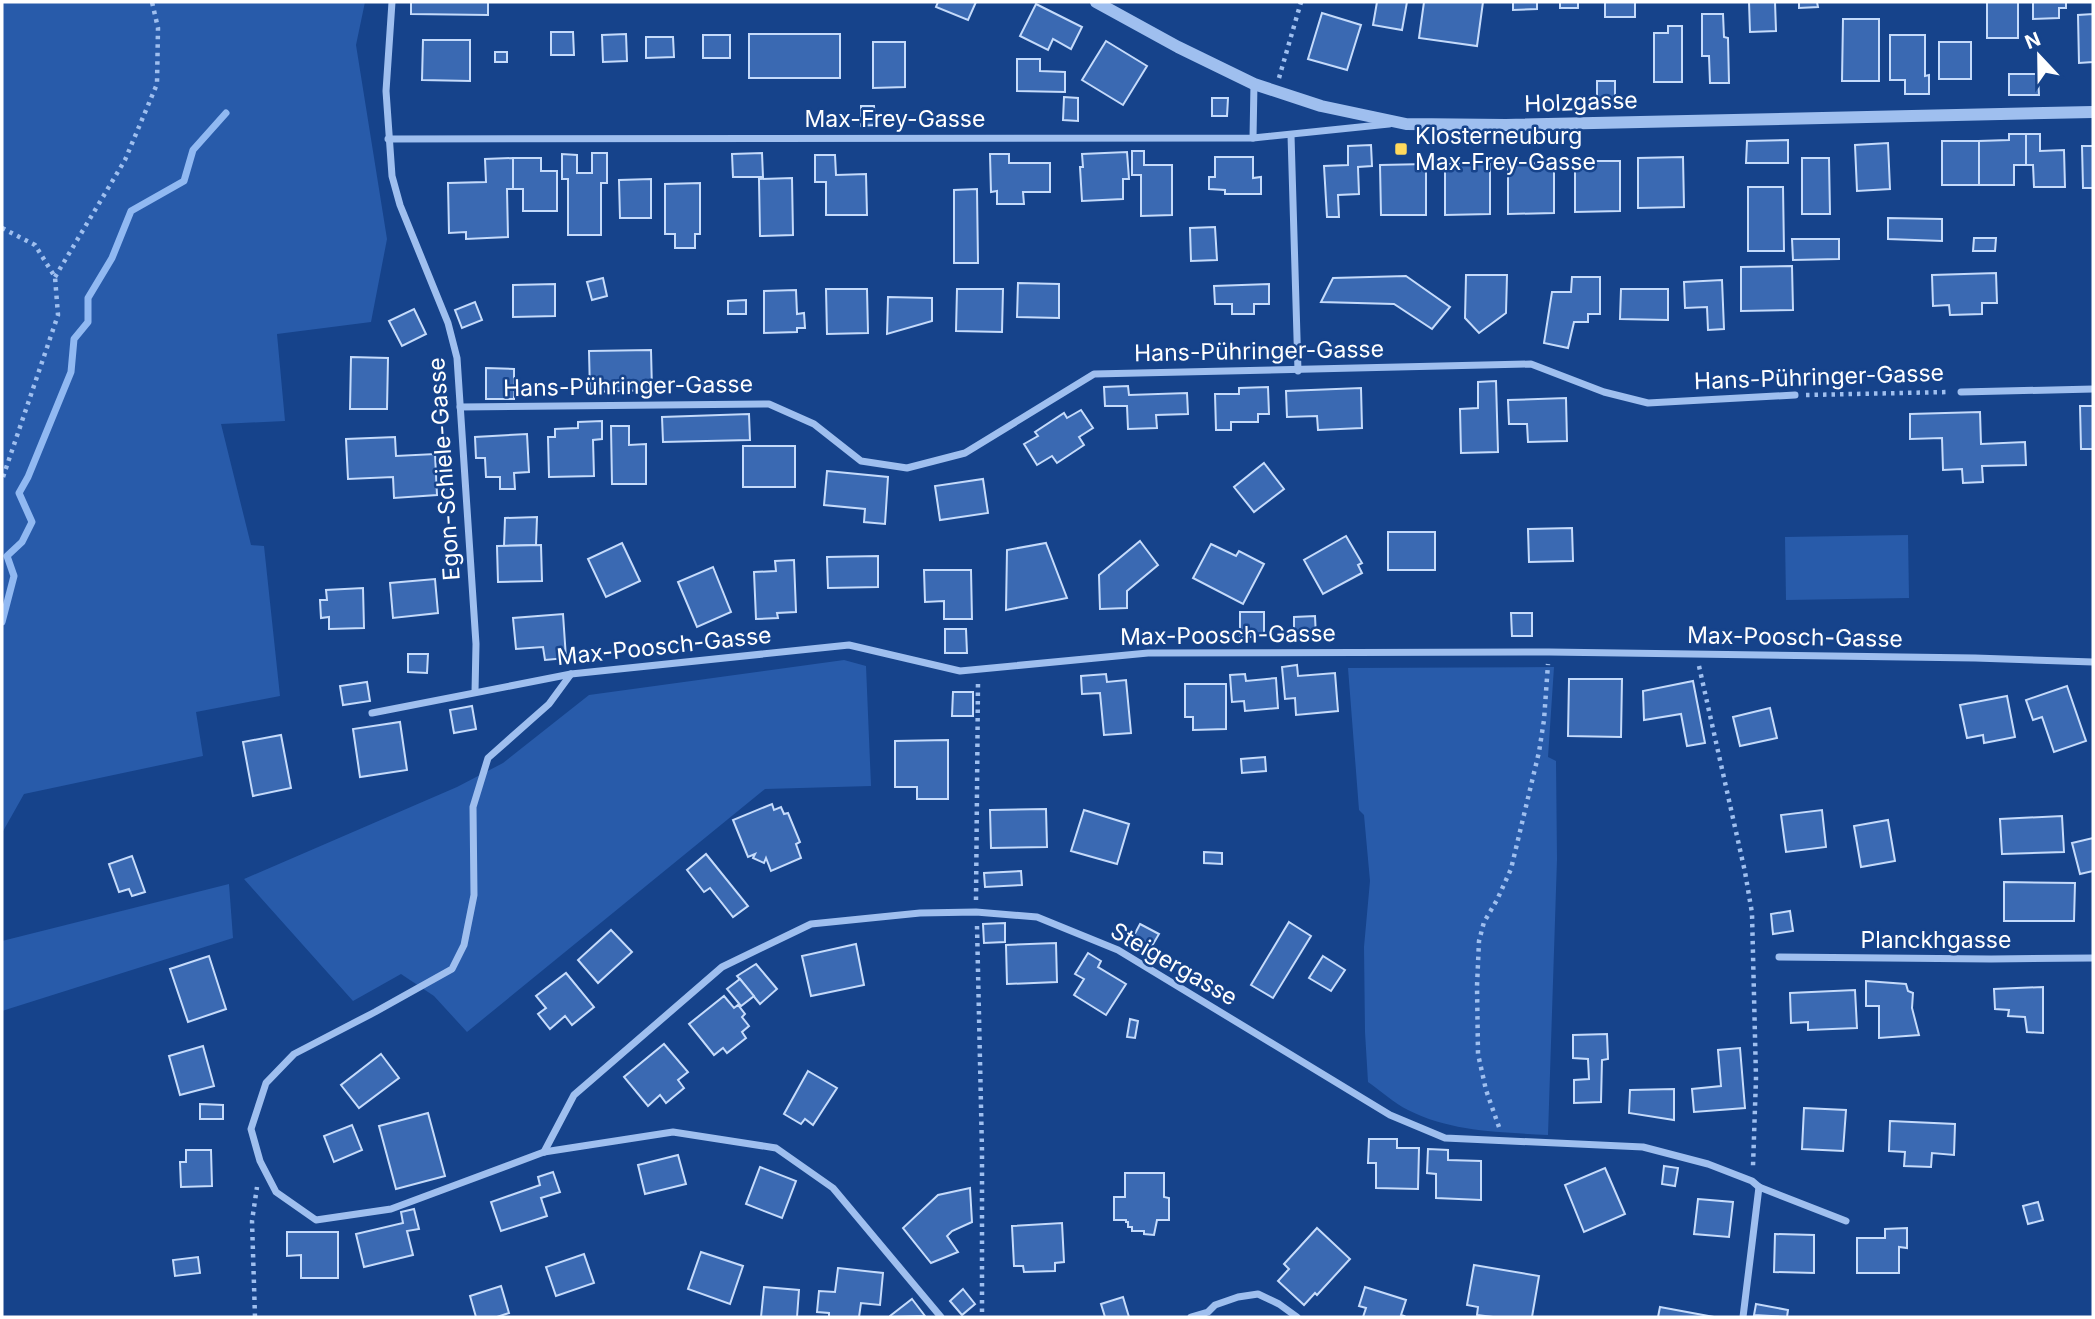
<svg xmlns="http://www.w3.org/2000/svg" width="2095" height="1319" viewBox="0 0 2095 1319" font-family="Inter,sans-serif">
<style>
.green{fill:#285baa}
.lines{fill:none;stroke-linecap:round;stroke-linejoin:round}
.stream{stroke:#91b9f2;stroke-width:7}
.building{fill:#3a69b2;stroke:#c5dbfb;stroke-width:2}
.path{stroke:#9fbfef;stroke-width:4.5;stroke-dasharray:3.5 5;stroke-linecap:butt}
.minor{stroke:#9fbfef;stroke-width:7}
.tertiary{stroke:#9fbfef;stroke-width:12}
.poi-dot{fill:#ffd95d;stroke:#16438b;stroke-width:2.5}
.labels{text-anchor:middle;stroke-width:5;stroke-linejoin:round;paint-order:stroke}
.street-label{font-size:23px;fill:#fff;stroke:#16438b}
.poi-label{font-size:23px;fill:#fff;stroke:#16438b;text-anchor:start}
</style>
<rect width="100%" height="100%" fill="#16438b"/>
<g class="green">
<polygon points="2,2 365,2 356,45 387,239 371,322 277,334 285,421 221,424 251,545 264,546 280,696 196,712 203,756 24,794 2,833"/>
<polygon points="1908,535 1909,598 1786,600 1785,537"/>
<polygon points="844,660 866,666 871,786 765,789 467,1032 434,996 401,974 353,1001 244,879 457,787 503,763 589,695"/>
<path d="M1554,667L1548,757L1556,761L1557,859L1548,1135C1500,1132 1451,1132 1408,1110C1394,1103 1381,1091 1368,1082L1365,1032L1364,947L1370,881L1364,815L1359,810L1348,668Z"/>
<polygon points="229,884 233,938 2,1011 2,941"/>
</g>
<g class="lines">
<polyline class="stream" points="2,622 14,576 7,556 22,542 32,522 19,493 28,477 71,372 74,339 88,322 88,298 112,258 131,211 184,181 193,150 226,113"/>
</g>
<g class="building">
<polygon points="411,2 488,2 488,15 411,14"/>
<polygon points="938,2 976,2 968,20 936,7"/>
<polygon points="1377,2 1407,2 1402,30 1373,25"/>
<polygon points="1424,2 1483,2 1477,46 1419,38"/>
<polygon points="1513,2 1537,2 1537,9 1513,10"/>
<rect x="1560" y="2" width="18" height="6"/>
<rect x="1605" y="2" width="30" height="15"/>
<polygon points="1749,2 1775,2 1776,31 1750,32"/>
<polygon points="1799,2 1817,2 1818,7 1799,8"/>
<rect x="1987" y="2" width="31" height="36"/>
<polygon points="2033,2 2066,2 2066,8 2059,8 2059,18 2033,19"/>
<polygon points="1036,4 1082,27 1071,49 1053,39 1048,50 1020,36"/>
<polygon points="1322,13 1361,25 1347,70 1308,59"/>
<polygon points="1702,14 1723,14 1724,37 1728,38 1729,83 1710,83 1709,56 1702,56"/>
<polygon points="2093,14 2093,62 2079,63 2078,15"/>
<polygon points="1843,19 1879,19 1879,81 1842,81"/>
<polygon points="1668,26 1682,26 1682,82 1654,82 1654,33 1668,33"/>
<polygon points="551,32 573,32 574,55 551,55"/>
<polygon points="626,34 627,61 603,62 602,35"/>
<rect x="749" y="34" width="91" height="44"/>
<rect x="703" y="35" width="27" height="23"/>
<polygon points="1890,35 1925,35 1925,76 1929,75 1929,94 1905,94 1905,80 1890,80"/>
<polygon points="646,37 673,37 674,57 646,58"/>
<polygon points="423,40 470,40 470,81 422,80"/>
<polygon points="1106,41 1147,66 1123,105 1082,80"/>
<polygon points="873,42 905,42 905,87 873,88"/>
<rect x="1939" y="42" width="32" height="37"/>
<rect x="495" y="52" width="12" height="10"/>
<polygon points="1017,59 1040,59 1040,71 1065,72 1065,92 1017,91"/>
<polygon points="2009,74 2038,74 2039,95 2009,95"/>
<polygon points="1597,81 1615,81 1615,102 1597,103"/>
<polygon points="1064,97 1078,98 1078,121 1063,120"/>
<polygon points="1212,98 1228,98 1227,116 1212,116"/>
<polygon points="861,106 874,106 875,125 861,126"/>
<polygon points="2009,134 2026,134 2026,165 2014,165 2014,185 1979,185 1979,141 2009,140"/>
<polygon points="2026,134 2040,134 2040,151 2064,150 2065,187 2034,187 2033,165 2026,165"/>
<polygon points="1788,140 1788,163 1746,163 1747,141"/>
<rect x="1942" y="141" width="37" height="44"/>
<polygon points="1888,143 1890,189 1857,191 1855,145"/>
<polygon points="1371,145 1372,166 1358,167 1359,194 1338,195 1339,217 1327,217 1324,166 1348,165 1348,146"/>
<polygon points="2082,146 2093,146 2093,188 2083,188"/>
<polygon points="1132,151 1144,151 1144,165 1172,165 1172,215 1141,216 1141,175 1132,175"/>
<polygon points="1127,152 1129,179 1123,179 1123,199 1082,201 1080,167 1083,167 1082,154"/>
<polygon points="592,153 607,153 607,183 601,183 601,235 568,235 568,179 562,179 562,154 577,155 577,173 592,173"/>
<polygon points="762,153 763,177 733,177 732,154"/>
<polygon points="990,154 1009,154 1009,163 1050,163 1050,192 1023,192 1024,204 997,204 997,191 991,192"/>
<polygon points="815,155 835,155 836,175 866,174 867,215 826,215 826,182 815,182"/>
<polygon points="1215,157 1253,157 1253,178 1261,177 1261,194 1225,194 1225,190 1209,189 1209,177 1215,177"/>
<polygon points="1683,157 1684,207 1638,208 1638,158"/>
<polygon points="513,158 513,189 507,189 508,237 466,239 466,232 449,233 448,183 486,182 485,159"/>
<polygon points="513,158 541,158 541,171 557,171 557,211 523,211 523,189 513,189"/>
<polygon points="1802,158 1829,158 1830,214 1802,214"/>
<polygon points="1575,161 1620,161 1620,211 1575,212"/>
<polygon points="1554,163 1554,213 1508,214 1508,164"/>
<polygon points="1426,164 1426,215 1381,215 1380,165"/>
<polygon points="1445,164 1490,164 1490,214 1445,215"/>
<polygon points="792,178 793,235 760,236 759,179"/>
<polygon points="651,179 651,218 620,218 619,180"/>
<polygon points="700,183 700,234 695,234 695,248 675,248 675,234 665,234 665,184"/>
<polygon points="1748,187 1783,187 1784,251 1748,251"/>
<polygon points="977,189 978,263 954,263 954,190"/>
<polygon points="1888,218 1942,219 1942,241 1888,239"/>
<polygon points="1215,227 1217,260 1191,261 1190,228"/>
<polygon points="1974,238 1996,238 1995,251 1973,251"/>
<polygon points="1792,239 1839,239 1839,259 1793,260"/>
<polygon points="1792,266 1793,310 1741,311 1741,267"/>
<polygon points="1996,273 1997,303 1982,303 1982,314 1950,315 1949,305 1933,306 1932,275"/>
<polygon points="1466,275 1507,275 1506,313 1479,333 1465,318"/>
<polygon points="1406,276 1450,307 1432,329 1394,304 1321,302 1333,278"/>
<polygon points="1572,277 1600,277 1600,314 1588,314 1588,322 1574,322 1568,348 1544,343 1552,292 1571,292"/>
<polygon points="603,278 607,296 592,300 587,282"/>
<polygon points="1722,280 1724,329 1708,330 1707,307 1685,308 1684,282"/>
<polygon points="1018,283 1059,284 1059,318 1017,317"/>
<polygon points="555,284 555,316 513,317 513,285"/>
<polygon points="1269,284 1269,304 1254,304 1254,314 1232,314 1232,304 1215,304 1214,286"/>
<polygon points="826,289 867,289 868,333 827,334"/>
<polygon points="957,289 1003,289 1002,332 956,331"/>
<polygon points="1621,289 1668,289 1668,320 1620,319"/>
<polygon points="796,290 797,314 804,313 805,328 797,328 797,332 764,333 764,291"/>
<polygon points="888,297 932,298 932,321 887,334"/>
<polygon points="746,300 746,314 728,314 728,301"/>
<polygon points="475,302 482,320 462,328 455,310"/>
<polygon points="414,309 426,334 402,346 389,321"/>
<polygon points="651,350 652,390 590,392 589,351"/>
<polygon points="351,357 388,358 387,409 350,409"/>
<polygon points="486,368 514,369 514,399 486,399"/>
<polygon points="1496,381 1498,452 1461,453 1460,409 1478,408 1478,382"/>
<polygon points="1128,386 1129,395 1187,393 1188,414 1156,415 1157,428 1128,429 1127,406 1105,406 1104,387"/>
<polygon points="1268,387 1269,414 1258,414 1258,422 1231,422 1231,430 1216,430 1215,394 1239,394 1239,388"/>
<polygon points="1361,388 1362,428 1318,430 1317,416 1287,417 1286,391"/>
<polygon points="1566,398 1567,441 1528,442 1527,424 1509,424 1508,400"/>
<polygon points="2080,406 2093,406 2093,449 2081,449"/>
<polygon points="1081,410 1093,428 1079,437 1084,445 1057,463 1052,456 1037,465 1024,444 1038,436 1035,432 1064,413 1067,418"/>
<polygon points="1980,412 1981,444 2025,442 2026,465 1982,466 1983,482 1963,483 1962,469 1943,470 1942,438 1910,439 1910,414"/>
<polygon points="749,414 750,440 663,442 662,417"/>
<polygon points="602,421 602,439 593,440 594,476 549,477 548,437 555,437 555,429 578,428 578,422"/>
<polygon points="611,426 629,426 629,445 646,444 646,484 612,484"/>
<polygon points="527,434 529,472 514,473 515,489 500,489 500,477 486,477 485,458 476,458 475,437"/>
<polygon points="395,437 396,456 435,454 437,495 394,498 393,477 348,479 346,439"/>
<rect x="743" y="446" width="52" height="41"/>
<polygon points="1264,463 1284,489 1254,512 1234,487"/>
<polygon points="827,471 888,477 885,524 864,522 865,509 824,505"/>
<polygon points="983,479 988,513 940,520 935,486"/>
<polygon points="537,517 536,545 504,546 505,518"/>
<polygon points="1572,528 1573,561 1529,562 1528,529"/>
<rect x="1388" y="532" width="47" height="38"/>
<polygon points="1346,536 1362,563 1358,565 1362,573 1323,594 1304,560"/>
<polygon points="1140,541 1158,565 1127,591 1127,608 1100,609 1099,575"/>
<polygon points="622,543 640,581 606,597 588,559"/>
<polygon points="1046,543 1067,598 1006,610 1007,550"/>
<polygon points="1211,544 1236,556 1239,551 1264,564 1243,604 1193,578"/>
<polygon points="541,545 542,581 498,582 497,546"/>
<polygon points="878,556 878,587 828,588 827,557"/>
<polygon points="794,560 796,612 777,613 778,618 756,619 754,572 776,571 775,561"/>
<polygon points="713,567 731,612 697,627 678,582"/>
<polygon points="924,570 971,570 972,619 944,619 944,601 925,602"/>
<polygon points="435,579 438,613 393,618 390,583"/>
<polygon points="363,588 364,628 329,629 329,617 321,618 320,600 327,600 326,590"/>
<rect x="1240" y="612" width="24" height="25"/>
<polygon points="1511,613 1532,613 1532,636 1512,636"/>
<polygon points="563,614 566,658 545,660 543,647 516,649 513,618"/>
<polygon points="1315,616 1316,638 1294,639 1294,617"/>
<polygon points="945,629 966,629 967,653 945,653"/>
<polygon points="408,654 428,654 427,673 408,672"/>
<polygon points="1297,665 1298,676 1335,673 1338,711 1296,715 1295,698 1285,699 1282,667"/>
<polygon points="1106,674 1107,682 1126,680 1131,733 1104,735 1100,693 1082,694 1081,676"/>
<polygon points="1245,674 1246,681 1276,678 1278,708 1245,711 1244,701 1232,702 1230,675"/>
<polygon points="1569,679 1622,679 1621,737 1568,736"/>
<polygon points="1693,681 1705,743 1687,746 1681,714 1644,720 1643,691"/>
<polygon points="367,682 370,701 343,705 340,686"/>
<polygon points="1185,684 1226,684 1226,729 1193,730 1193,717 1185,717"/>
<polygon points="2067,686 2086,741 2054,752 2042,717 2033,720 2026,700"/>
<polygon points="953,692 973,692 973,716 952,716"/>
<polygon points="2007,696 2015,737 1984,743 1983,735 1967,738 1960,705"/>
<polygon points="472,706 476,729 454,733 450,710"/>
<polygon points="1770,708 1777,738 1740,746 1733,717"/>
<polygon points="400,722 407,770 360,777 353,729"/>
<polygon points="281,735 291,788 253,796 243,742"/>
<polygon points="948,740 948,799 917,799 917,787 895,787 895,741"/>
<polygon points="1265,757 1266,771 1242,773 1241,759"/>
<polygon points="772,804 774,810 781,807 784,814 788,813 800,842 796,844 801,858 771,871 766,858 764,863 753,858 755,854 748,857 733,820"/>
<polygon points="1046,809 1047,847 991,848 990,810"/>
<polygon points="1084,810 1129,824 1117,864 1071,851"/>
<polygon points="1822,810 1826,847 1786,852 1781,815"/>
<polygon points="2062,816 2064,852 2002,854 2000,819"/>
<polygon points="1888,820 1895,861 1861,867 1854,826"/>
<polygon points="2093,838 2093,871 2080,874 2072,843"/>
<polygon points="1204,852 1222,853 1222,864 1204,863"/>
<polygon points="706,854 748,906 733,917 710,888 704,892 687,870"/>
<polygon points="132,856 145,892 132,896 129,889 119,892 109,864"/>
<polygon points="1021,871 1022,885 985,887 984,873"/>
<polygon points="2004,882 2075,883 2074,921 2004,921"/>
<polygon points="1790,911 1793,931 1773,934 1771,914"/>
<polygon points="1289,922 1311,936 1273,998 1251,985"/>
<polygon points="1005,923 1005,942 984,943 983,924"/>
<polygon points="1140,924 1159,934 1149,951 1131,941"/>
<polygon points="611,930 632,952 598,983 578,960"/>
<polygon points="1056,943 1057,982 1007,984 1006,945"/>
<polygon points="856,944 864,985 811,996 802,956"/>
<polygon points="1088,953 1101,961 1098,967 1126,984 1106,1015 1074,995 1084,979 1075,974"/>
<polygon points="209,956 226,1009 188,1022 170,969"/>
<polygon points="1323,956 1345,970 1331,991 1309,978"/>
<polygon points="756,964 777,989 760,1004 737,976"/>
<polygon points="566,973 594,1007 572,1025 565,1016 550,1029 538,1014 546,1008 536,996"/>
<polygon points="740,979 754,996 741,1006 727,989"/>
<polygon points="1866,981 1906,984 1908,991 1913,993 1912,1008 1919,1035 1879,1038 1879,1006 1866,1006"/>
<polygon points="2043,987 2043,1033 2027,1032 2025,1017 2008,1016 2009,1010 1995,1009 1994,989"/>
<polygon points="1855,990 1857,1028 1808,1030 1808,1022 1791,1023 1790,993"/>
<polygon points="724,996 734,1008 738,1005 745,1014 742,1017 749,1026 742,1032 746,1038 727,1053 723,1048 714,1055 689,1024"/>
<polygon points="1130,1019 1138,1021 1135,1038 1127,1037"/>
<polygon points="1607,1034 1608,1059 1602,1060 1601,1102 1574,1103 1574,1080 1589,1079 1588,1059 1573,1058 1573,1035"/>
<polygon points="664,1044 688,1072 678,1080 684,1088 666,1103 660,1095 648,1106 624,1077"/>
<polygon points="203,1046 214,1086 180,1095 169,1056"/>
<polygon points="1740,1048 1745,1108 1694,1112 1692,1089 1721,1086 1718,1050"/>
<polygon points="381,1054 399,1078 359,1108 341,1085"/>
<polygon points="808,1071 837,1088 813,1125 805,1119 801,1124 784,1114"/>
<polygon points="1674,1089 1674,1120 1629,1113 1630,1090"/>
<polygon points="200,1104 223,1105 223,1119 200,1119"/>
<polygon points="1804,1108 1846,1110 1843,1151 1802,1149"/>
<polygon points="428,1113 445,1176 396,1189 379,1126"/>
<polygon points="1890,1121 1955,1124 1954,1155 1932,1153 1931,1167 1904,1166 1905,1152 1889,1151"/>
<polygon points="352,1125 362,1150 334,1162 324,1136"/>
<polygon points="1369,1139 1397,1139 1397,1148 1419,1148 1418,1189 1376,1188 1376,1163 1368,1163"/>
<polygon points="1428,1149 1448,1150 1448,1160 1481,1161 1481,1200 1436,1198 1436,1174 1427,1173"/>
<polygon points="186,1150 211,1150 212,1186 181,1187 180,1162 186,1162"/>
<polygon points="678,1155 686,1184 645,1194 638,1165"/>
<polygon points="1664,1166 1678,1168 1675,1186 1662,1184"/>
<polygon points="760,1167 796,1181 782,1218 746,1204"/>
<polygon points="1605,1168 1625,1214 1584,1232 1565,1185"/>
<polygon points="553,1172 560,1192 541,1198 547,1216 501,1231 491,1202 540,1185 538,1177"/>
<polygon points="1125,1173 1164,1173 1164,1197 1169,1198 1169,1220 1157,1220 1154,1235 1144,1234 1144,1231 1132,1231 1132,1227 1128,1227 1128,1222 1126,1222 1126,1220 1114,1220 1114,1197 1125,1197"/>
<polygon points="970,1188 972,1222 952,1231 947,1236 958,1252 931,1263 903,1228 938,1195"/>
<polygon points="1698,1199 1733,1202 1729,1237 1694,1234"/>
<polygon points="2038,1202 2043,1220 2028,1224 2023,1206"/>
<polygon points="414,1209 419,1229 407,1231 413,1255 364,1267 356,1234 403,1223 401,1212"/>
<polygon points="1062,1223 1064,1262 1055,1263 1055,1271 1024,1272 1023,1266 1014,1266 1012,1226"/>
<polygon points="1317,1228 1350,1259 1317,1295 1315,1293 1304,1305 1278,1281 1289,1269 1284,1264"/>
<polygon points="1907,1228 1907,1248 1899,1247 1899,1273 1857,1273 1857,1238 1885,1238 1885,1229"/>
<polygon points="287,1232 338,1232 338,1278 301,1278 301,1255 287,1256"/>
<polygon points="1775,1234 1814,1235 1814,1273 1774,1272"/>
<polygon points="701,1252 743,1266 730,1304 688,1289"/>
<polygon points="584,1254 594,1283 556,1296 546,1267"/>
<polygon points="198,1257 200,1273 175,1276 173,1260"/>
<polygon points="1474,1265 1539,1276 1532,1317 1493,1317 1477,1315 1478,1307 1467,1305"/>
<polygon points="838,1268 883,1273 880,1305 861,1303 859,1317 829,1317 829,1313 817,1312 819,1291 835,1292"/>
<polygon points="501,1286 509,1313 497,1317 476,1317 470,1296"/>
<polygon points="764,1287 799,1290 797,1317 761,1317"/>
<polygon points="1365,1287 1406,1300 1401,1315 1404,1316 1403,1317 1363,1317 1366,1308 1359,1306"/>
<polygon points="963,1289 975,1304 962,1315 950,1301"/>
<polygon points="1123,1297 1129,1317 1105,1317 1101,1304"/>
<polygon points="912,1299 925,1316 890,1317 890,1316"/>
<polygon points="1756,1304 1788,1310 1787,1317 1754,1315"/>
<polygon points="1660,1307 1714,1317 1658,1317"/>
</g>
<g class="lines">
<g class="path">
<polyline points="1279,78 1301,2"/>
<polyline points="2,228 35,245 55,277 58,315 2,480"/>
<polyline points="55,277 125,160 157,84 158,28 152,2"/>
<polyline points="1806,395 1948,392"/>
<polyline points="1699,666 1745,872 1752,913 1756,1078 1753,1166"/>
<polyline points="976,900 978,681"/>
<polyline points="977,926 982,1151 982,1317"/>
<polyline points="1499,1127 1486,1090 1478,1054 1477,986 1479,941 1484,922 1497,900 1511,869 1539,752 1544,720 1548,664"/>
<polyline points="255,1317 252,1221 257,1187"/>
</g>
<g class="minor">
<polyline points="392,2 386,91 392,176 400,205 448,323 457,358 476,644 475,692"/>
<polyline points="1291,135 1298,371"/>
<polyline points="1253,138 1254,84"/>
<polyline points="388,139 1253,138 1389,124"/>
<polyline points="1961,392 2093,389"/>
<polyline points="460,407 769,404 814,424 861,461 907,468 965,453 1094,374 1531,364 1604,392 1648,403 1795,395"/>
<polyline points="571,674 549,704 488,758 473,807 474,895 464,945 452,969 375,1012 294,1054 266,1083 251,1129 260,1161 276,1192 316,1220 391,1209 544,1152 673,1132 776,1148 833,1188 941,1317"/>
<polyline points="372,713 571,674 849,645 960,671 1148,653 1549,652 1975,658 2093,662"/>
<polyline points="1779,957 1991,959 2093,958"/>
<polyline points="544,1152 574,1095 722,967 811,924 920,913 976,912 1037,917 1118,950 1390,1115 1445,1138 1643,1147 1708,1164 1752,1181 1759,1187 1846,1221"/>
<polyline points="1191,1317 1208,1312 1215,1305 1238,1297 1258,1294 1279,1304 1297,1317"/>
<polyline points="1743,1317 1759,1187"/>
</g>
<polyline class="tertiary" points="1096,2 1178,47 1254,84 1321,106 1406,124 1506,125 2093,112"/>
</g>
<rect class="poi-dot" x="1394" y="142" width="14" height="14" rx="3.5"/>
<g class="labels">
<g class="street-label">
<text transform="translate(1581 102) rotate(-2)" y="8">Holzgasse</text>
<text x="895" y="127">Max-Frey-Gasse</text>
<text transform="translate(1259 351) rotate(-1)" y="8">Hans-Pühringer-Gasse</text>
<text transform="translate(1819 377) rotate(-2)" y="8">Hans-Pühringer-Gasse</text>
<text transform="translate(628 386) rotate(-1)" y="8">Hans-Pühringer-Gasse</text>
<text transform="translate(444 469) rotate(-94)" y="8">Egon-Schiele-Gasse</text>
<text transform="translate(1228 635) rotate(-1)" y="8">Max-Poosch-Gasse</text>
<text transform="translate(1795 637) rotate(1)" y="8">Max-Poosch-Gasse</text>
<text transform="translate(664 646) rotate(-6)" y="8">Max-Poosch-Gasse</text>
<text x="1936" y="948">Planckhgasse</text>
<text transform="translate(1174 964) rotate(30)" y="8">Steigergasse</text>
</g>
<g class="poi-label">
<text x="1415" y="144">Klosterneuburg<tspan x="1415" dy="26">Max-Frey-Gasse</tspan></text>
</g>
</g>
<rect width="2095" height="1319" fill="none" stroke="#ffffff" stroke-width="7"/>
<g transform="translate(2039 56) rotate(338)" stroke="#16438b" stroke-width="5" paint-order="stroke">
<path d="M0-5L12 26L0 18L-12 26Z" fill="#ffffff"/>
<text y="-10" font-size="19" font-weight="bold" text-anchor="middle" fill="#ffffff">N</text>
</g>
</svg>
